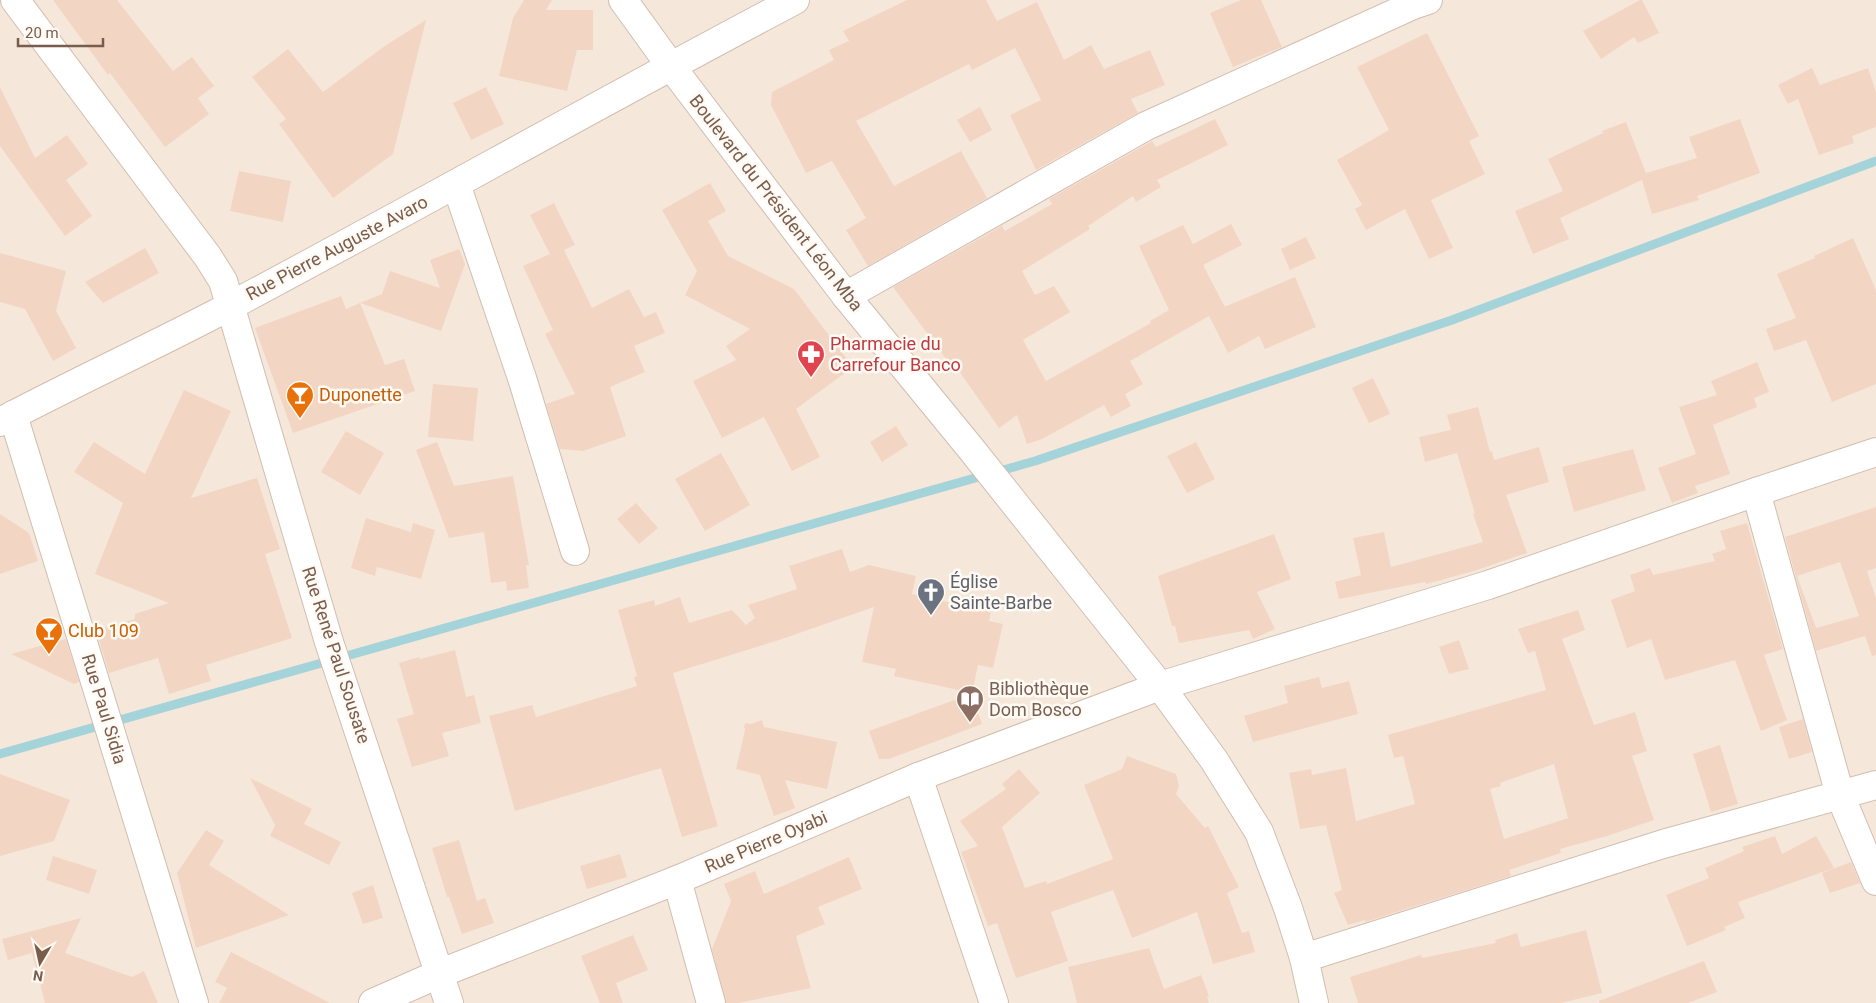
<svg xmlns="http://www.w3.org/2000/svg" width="1876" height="1003" viewBox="0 0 1876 1003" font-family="Roboto,sans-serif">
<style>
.residential{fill:#f5e8da}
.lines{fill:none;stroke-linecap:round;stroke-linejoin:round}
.stream{stroke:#a5d3da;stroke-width:9}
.building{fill:#f3d5c3;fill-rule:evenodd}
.minor-casing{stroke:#d1beb0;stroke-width:30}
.tertiary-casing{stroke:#d1beb0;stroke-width:30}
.minor{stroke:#fff;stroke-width:28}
.tertiary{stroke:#fff;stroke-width:28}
.labels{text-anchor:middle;stroke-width:5;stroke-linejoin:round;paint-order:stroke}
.street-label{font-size:18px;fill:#7a5c4d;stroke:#fffaf3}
.health-label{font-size:18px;fill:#be3a42;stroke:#fffaf3;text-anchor:start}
.food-label{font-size:18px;fill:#c56008;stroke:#fffaf3;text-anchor:start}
.worship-label{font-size:18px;fill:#5b616d;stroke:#fffaf3;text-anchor:start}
.education-label{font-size:18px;fill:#785e54;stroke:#fffaf3;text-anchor:start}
</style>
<rect width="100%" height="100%" fill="#fdf6ec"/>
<rect class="residential" x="0" y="0" width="1876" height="1003"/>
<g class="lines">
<polyline class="stream" points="0,754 1035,461 1452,320 1876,161"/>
</g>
<g class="building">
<polygon points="53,0 117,0 173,71 192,57 214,86 198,98 209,114 165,147 110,73 108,75"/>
<polygon points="524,0 552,0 546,10 593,10 593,50 577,50 567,91 499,76 513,18"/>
<polygon points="907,0 986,0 997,21 1037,2 1064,60 1091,45 1104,69 1150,50 1165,85 1131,99 1138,113 1036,170 1010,115 1041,100 1015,48 972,70 969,64 856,121 894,186 961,151 987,198 868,266 846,230 866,218 832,161 806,173 771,105 772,92 834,60 829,50 849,41 843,31"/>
<polygon points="1241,0 1261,0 1282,47 1233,67 1210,13"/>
<polygon points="1640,0 1642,0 1659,33 1638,43 1634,37 1601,59 1583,31"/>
<polygon points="426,20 393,154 333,198 279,124 286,119 252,77 288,49 323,92 386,45"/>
<polygon points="1427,33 1479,136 1469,141 1485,174 1431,200 1453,248 1429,259 1405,209 1366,230 1355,209 1362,205 1337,160 1389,130 1357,67"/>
<polygon points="1812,68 1820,85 1868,68 1876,92 1876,127 1852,136 1854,143 1819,155 1798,99 1788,104 1778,85"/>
<polygon points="0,87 35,158 67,135 88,164 66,180 92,216 65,236 0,146"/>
<polygon points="486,87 504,124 471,140 453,103"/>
<polygon points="980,107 992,130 970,142 957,120"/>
<polygon points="1215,119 1228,145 1157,180 1161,187 1136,202 1133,196 1088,226 1090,229 1022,271 1035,295 1054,286 1070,312 1023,340 1046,381 1151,323 1150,321 1169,310 1139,246 1183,225 1193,244 1231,224 1242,245 1203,265 1225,307 1222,308 1295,277 1316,327 1265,349 1259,336 1228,353 1209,316 1130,361 1143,384 1125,394 1131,406 1111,417 1104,405 1042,439 1027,444 1017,415 999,428 952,361 949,363 893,287 1002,226 1005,231 1052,204 1049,199 1152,141 1156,147"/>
<polygon points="1740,119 1760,173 1697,196 1699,200 1652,214 1642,180 1560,218 1569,239 1533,254 1515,211 1563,191 1548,159 1603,133 1602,131 1626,122 1646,173 1697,158 1689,137"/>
<polygon points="239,171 291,181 283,222 230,211"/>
<polygon points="710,183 726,211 708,221 728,256 794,289 853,367 796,409 820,457 792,471 764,417 722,438 693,381 736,360 726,346 750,329 685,295 697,271 662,210"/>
<polygon points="554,203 575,245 564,250 592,308 629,289 644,317 656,312 665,333 634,346 645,372 610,387 626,436 583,451 560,449 546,404 575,394 545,334 553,330 523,266 550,254 530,215"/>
<polygon points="1306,237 1316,258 1290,270 1281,249"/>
<polygon points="1853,238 1876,290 1876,384 1832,402 1806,340 1774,351 1766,329 1796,318 1777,274 1815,258 1814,256"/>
<polygon points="145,248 159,273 103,303 85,282"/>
<polygon points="459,249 465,264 441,331 360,303 382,294 390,271 440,288 430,260"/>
<polygon points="0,253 66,271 56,311 76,348 53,361 25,309 0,302"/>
<polygon points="341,296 346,309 360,303 385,365 404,359 415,391 293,433 255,328"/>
<polygon points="1757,362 1769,392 1754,398 1757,407 1713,425 1730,474 1695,486 1698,493 1672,503 1658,468 1696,454 1679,407 1717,395 1711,381"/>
<polygon points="1373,378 1390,414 1369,423 1352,388"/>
<polygon points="433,384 478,388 473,441 428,437"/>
<polygon points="184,390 231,411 191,498 257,478 280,549 265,554 292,638 206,665 211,681 169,694 158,658 109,673 96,630 135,619 135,614 169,603 95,574 123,503 74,472 94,442 145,474"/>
<polygon points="1478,407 1490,452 1492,451 1494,460 1539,447 1549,482 1506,495 1527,553 1474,571 1426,584 1425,582 1339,599 1335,582 1361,575 1353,538 1384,532 1391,567 1483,542 1473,514 1475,514 1457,453 1425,462 1419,437 1451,430 1447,415"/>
<polygon points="896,426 908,445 882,462 870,442"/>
<polygon points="346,431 384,453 360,495 321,472"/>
<polygon points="437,442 454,486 513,476 529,565 526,565 529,588 507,591 506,581 491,583 484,532 449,538 416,450"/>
<polygon points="1196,442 1215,479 1187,493 1167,456"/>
<polygon points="1633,449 1646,490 1574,512 1562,467"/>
<polygon points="721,453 750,505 705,531 675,479"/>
<polygon points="636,503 658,528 639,544 617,519"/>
<path d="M1876,507V568L1867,571L1876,599V655L1872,656L1865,636L1816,651L1785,537ZM1840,562L1859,616L1816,628L1797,576Z"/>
<polygon points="0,514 29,533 38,561 0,574"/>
<polygon points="366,518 411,532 413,523 435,530 421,579 377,567 375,576 351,568"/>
<polygon points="1747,523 1783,649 1764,655 1787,720 1761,731 1735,660 1665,680 1651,639 1627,648 1611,600 1635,591 1630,575 1650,568 1653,575 1715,561 1712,554 1726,549 1720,531"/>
<polygon points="1274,534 1291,579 1257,592 1275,629 1253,639 1249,630 1179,643 1175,626 1172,626 1158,576"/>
<polygon points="842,549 850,572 869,565 916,576 912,594 991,612 989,621 1003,624 993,668 978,665 972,693 894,676 896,669 862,662 874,607 779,640 673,673 718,826 682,837 661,768 515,811 489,716 532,705 536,717 637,686 634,677 637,676 618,610 654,600 655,606 680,597 689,623 732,610 746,625 755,618 748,605 797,589 789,566"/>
<path d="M1578,610L1585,630L1562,639L1594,725L1635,712L1647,751L1632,756L1654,820L1607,836L1560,849L1561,853L1509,870L1511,876L1365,922V920L1348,925L1334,893L1342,890L1326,825L1300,829L1289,773L1311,769L1312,775L1346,768L1356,821L1415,804L1403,756L1394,758L1388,735L1546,690L1535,651L1528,653L1518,629ZM1554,764L1568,818L1504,839L1490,789L1501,786L1500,783Z"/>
<polygon points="66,639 79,682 74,684 11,654"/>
<polygon points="1459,640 1469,669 1449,674 1439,647"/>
<polygon points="455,650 466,697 474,695 481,723 442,733 449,756 412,767 397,719 414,714 399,663 419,657 420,659"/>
<polygon points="1319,677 1322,688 1349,681 1358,714 1253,742 1244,716 1288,703 1284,686"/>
<polygon points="971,694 982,724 889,759 879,759 869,731"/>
<polygon points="1803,719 1812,752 1789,759 1779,727"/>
<polygon points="762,720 764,727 837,742 827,789 785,780 795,808 774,816 760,775 736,769 745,730 744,726 746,723 751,724"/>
<polygon points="1720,745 1738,804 1711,812 1693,754"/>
<polygon points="1127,756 1176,774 1179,786 1176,794 1205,828 1208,826 1239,887 1227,893 1242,933 1249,931 1255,952 1213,964 1197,912 1132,938 1113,890 1051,912 1068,961 1016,978 997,923 988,926 961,852 978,846 960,821 1006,789 1002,784 1019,769 1040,793 1002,827 1025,888 1046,881 1047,884 1113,859 1084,785 1122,769"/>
<polygon points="0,774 70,800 54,841 0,856"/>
<polygon points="250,778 312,809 304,824 341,842 329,865 270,836 275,825"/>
<polygon points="206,830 224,841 209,865 289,915 196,948 177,873"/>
<polygon points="1775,836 1782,854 1816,836 1834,868 1738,902 1745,918 1724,927 1726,930 1687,946 1666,895 1709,878 1705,868 1744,851 1742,847"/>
<polygon points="459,840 477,901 485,898 494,923 462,934 449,897 447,897 432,848"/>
<polygon points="620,854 627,877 587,889 580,866"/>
<polygon points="53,856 97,870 89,894 46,880"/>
<polygon points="849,857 862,889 818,907 825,924 796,936 811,988 738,1003 726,1003 712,949 731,901 724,884 755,871 764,894"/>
<polygon points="1851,862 1860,883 1830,893 1822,873"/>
<polygon points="373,885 383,918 363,924 352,893"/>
<polygon points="81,918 65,953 132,977 144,971 158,1003 45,1003 32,953 8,960 2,939"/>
<polygon points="1586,930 1602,993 1561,1003 1358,1003 1350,977 1421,955 1422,958 1496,943 1495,940 1517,933 1521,947"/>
<polygon points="633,935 648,970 616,983 623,1003 600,1003 581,956"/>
<polygon points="1149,948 1164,989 1201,975 1209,996 1207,997 1209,1003 1077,1003 1068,967"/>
<polygon points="231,952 330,1003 219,1003 227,988 215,982"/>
<polygon points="1704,961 1717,992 1688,1003 1599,1003 1599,1001"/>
</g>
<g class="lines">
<g class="minor-casing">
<g id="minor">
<polyline points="15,0 208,257 223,281 329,642 449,1003"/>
<polyline points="456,184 522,378 575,551"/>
<polyline points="846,296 1146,126 1413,5 1428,0"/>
<polyline points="13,415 194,1003"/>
<polyline points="1756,492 1840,795 1876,881"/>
<polyline points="918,777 994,1003"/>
<polyline points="677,880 711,1003"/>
<polyline points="1304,958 1663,844 1876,785"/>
<polyline points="373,1003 441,973 677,880 918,777 1160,686 1488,585 1756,492 1876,452"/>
</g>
</g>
<g class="tertiary-casing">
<g id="tertiary">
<polyline points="623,0 670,65 846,296 972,450 1160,686 1214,760 1259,832 1288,908 1304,958 1314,1003"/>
<path d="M0,422C77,381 157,345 234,304C422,204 607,99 795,0"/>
</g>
</g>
<use href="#minor" class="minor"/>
<use href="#tertiary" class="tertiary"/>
</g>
<defs>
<g id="pharmacy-pin" transform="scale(1.4375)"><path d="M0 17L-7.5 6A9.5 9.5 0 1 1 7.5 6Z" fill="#e0444e" stroke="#fffaf3"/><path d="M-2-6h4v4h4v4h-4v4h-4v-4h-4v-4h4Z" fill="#fff"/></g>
<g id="bar-pin" transform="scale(1.4375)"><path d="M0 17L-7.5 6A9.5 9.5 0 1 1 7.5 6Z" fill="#e8710a" stroke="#fffaf3"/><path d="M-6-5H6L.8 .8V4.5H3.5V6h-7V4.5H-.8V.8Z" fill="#fff"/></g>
<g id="church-pin" transform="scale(1.4375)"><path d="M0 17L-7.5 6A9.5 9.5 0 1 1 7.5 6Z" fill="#6b7280" stroke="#fffaf3"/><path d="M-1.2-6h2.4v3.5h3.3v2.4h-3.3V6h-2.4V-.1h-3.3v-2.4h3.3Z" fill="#fff"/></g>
<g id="library-pin" transform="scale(1.4375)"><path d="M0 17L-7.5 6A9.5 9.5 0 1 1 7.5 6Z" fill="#8d6e63" stroke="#fffaf3"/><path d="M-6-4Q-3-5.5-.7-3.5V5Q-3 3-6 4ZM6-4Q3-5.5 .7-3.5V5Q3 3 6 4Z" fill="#fff"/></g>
</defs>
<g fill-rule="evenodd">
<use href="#pharmacy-pin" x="811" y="354"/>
<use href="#bar-pin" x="300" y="395"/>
<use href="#church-pin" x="931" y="592"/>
<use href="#bar-pin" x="49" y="631"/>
<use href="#library-pin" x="970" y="699"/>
</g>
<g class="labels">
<g class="street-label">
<text transform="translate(776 203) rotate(52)" y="6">Boulevard du Président Léon Mba</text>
<text transform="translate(337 248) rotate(-28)" y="6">Rue Pierre Auguste Avaro</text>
<text transform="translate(336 655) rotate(72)" y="6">Rue René Paul Sousate</text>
<text transform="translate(104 709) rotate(73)" y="6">Rue Paul Sidia</text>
<text transform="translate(766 842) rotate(-23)" y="6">Rue Pierre Oyabi</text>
</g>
<g class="health-label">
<text x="830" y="350">Pharmacie du<tspan x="830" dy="21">Carrefour Banco</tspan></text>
</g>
<g class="food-label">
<text x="319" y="401">Duponette</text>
<text x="68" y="637">Club 109</text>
</g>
<g class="worship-label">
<text x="950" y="588">Église<tspan x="950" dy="21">Sainte-Barbe</tspan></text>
</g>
<g class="education-label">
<text x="989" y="695">Bibliothèque<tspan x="989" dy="21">Dom Bosco</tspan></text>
</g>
</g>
<g transform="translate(40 963) rotate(189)" stroke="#fffaf3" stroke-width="4" paint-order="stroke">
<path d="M0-4L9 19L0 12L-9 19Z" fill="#7a5c4d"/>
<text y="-8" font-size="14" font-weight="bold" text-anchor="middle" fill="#7a5c4d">N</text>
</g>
<path d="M18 38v8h85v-8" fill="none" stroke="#7a5c4d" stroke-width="2.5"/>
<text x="25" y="38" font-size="15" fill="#7a5c4d" stroke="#fffaf3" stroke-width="4" paint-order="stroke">20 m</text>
</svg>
